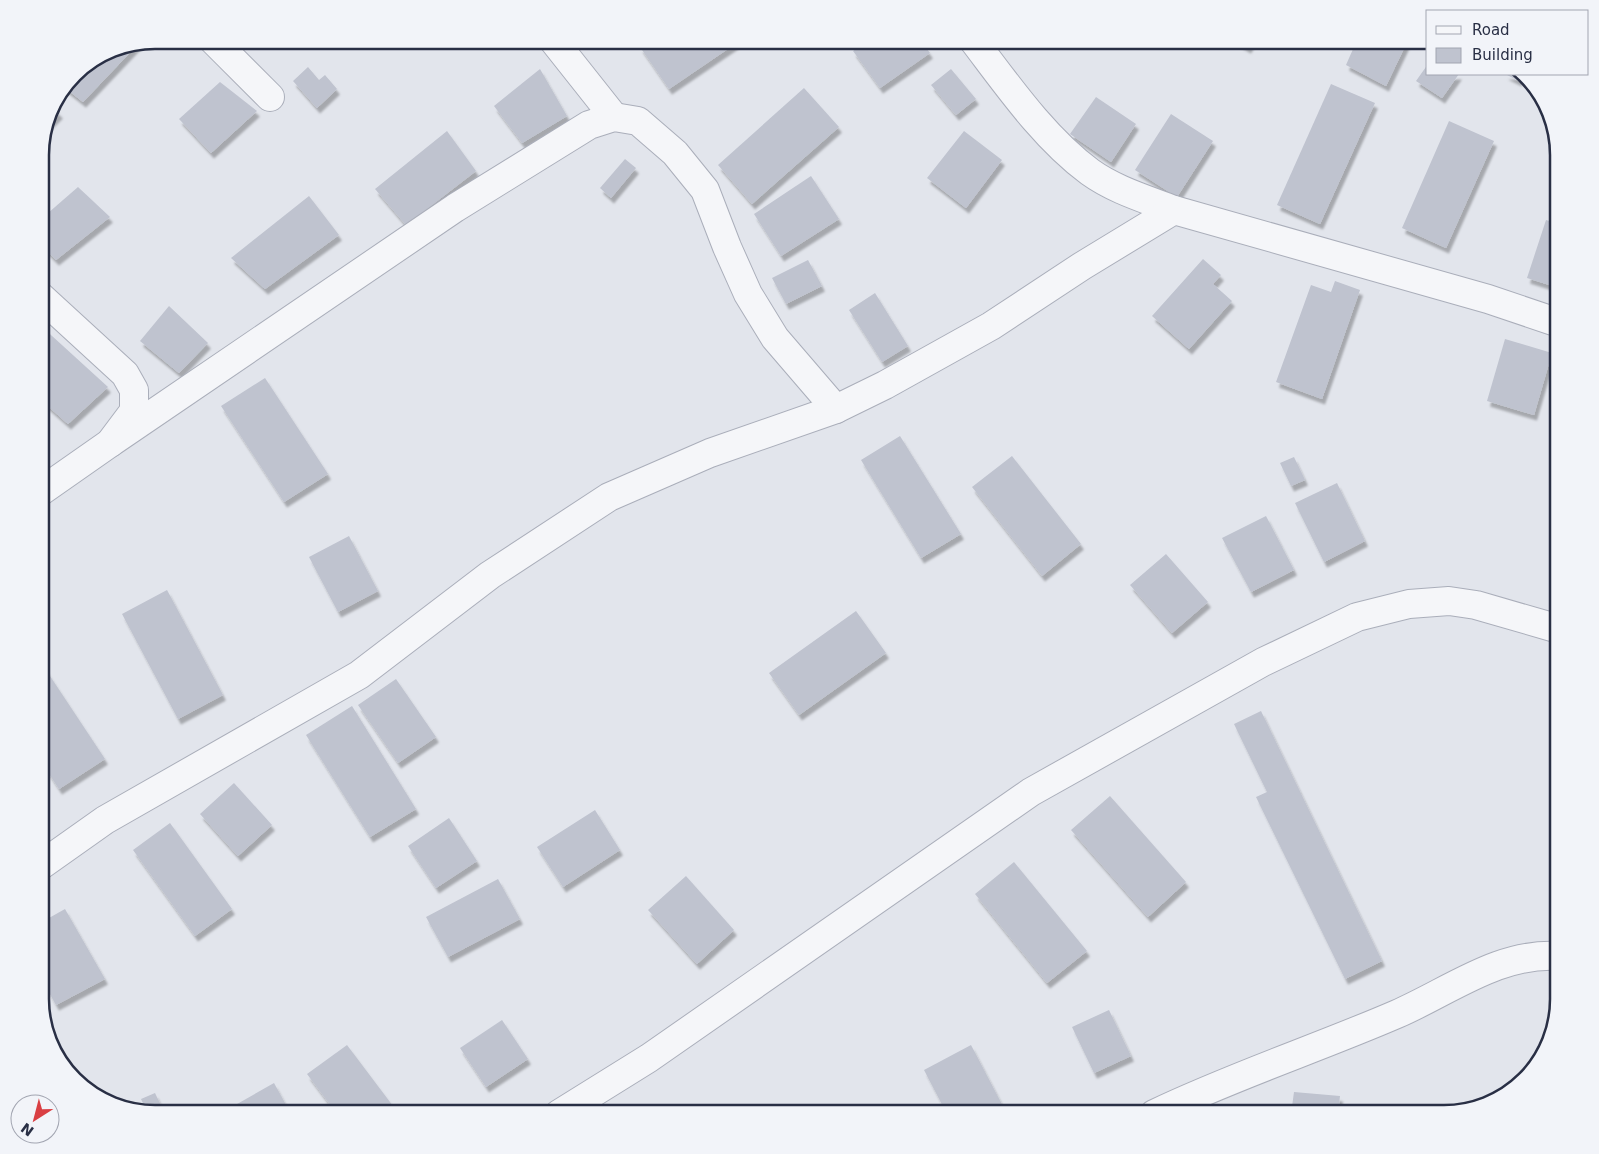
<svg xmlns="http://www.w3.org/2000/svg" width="1599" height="1154" viewBox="0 0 1599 1154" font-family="'DejaVu Sans',sans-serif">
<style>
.building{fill:#bfc3cf;filter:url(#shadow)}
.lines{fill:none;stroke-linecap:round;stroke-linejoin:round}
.minor-casing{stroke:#aaaeba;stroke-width:30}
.minor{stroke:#f5f6f9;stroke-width:28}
.rim{fill:none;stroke:#292f45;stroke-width:2.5}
</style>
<defs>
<filter id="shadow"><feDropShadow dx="3" dy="5.5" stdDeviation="1" flood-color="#0004"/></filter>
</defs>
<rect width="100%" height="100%" fill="#e2e5ec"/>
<g class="building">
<polygon points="650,40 741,40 669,89 640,47"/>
<polygon points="869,40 920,40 930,53 880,88 853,51"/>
<polygon points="1234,40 1253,40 1248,48"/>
<polygon points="1357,40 1408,40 1386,86 1346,65"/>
<polygon points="139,43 83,102 64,87 79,69 111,49"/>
<polygon points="1428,64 1428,74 1459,74 1442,98 1416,81"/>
<polygon points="308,67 319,80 325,75 337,89 317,108 293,81"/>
<polygon points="540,69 567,116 522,143 494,106"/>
<polygon points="951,69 976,99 956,115 931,85"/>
<polygon points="1505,74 1522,74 1519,81"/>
<polygon points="220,82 257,111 211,153 179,119"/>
<polygon points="1331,84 1375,103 1320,224 1277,205"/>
<polygon points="804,88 839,127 752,204 718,165"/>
<polygon points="1096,97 1136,124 1111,162 1070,134"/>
<polygon points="51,105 60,113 46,127"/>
<polygon points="1171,114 1213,141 1177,197 1135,170"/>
<polygon points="1449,121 1494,141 1446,248 1402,228"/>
<polygon points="447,131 476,171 406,225 375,189"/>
<polygon points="964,131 1002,160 966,208 927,178"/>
<polygon points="625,159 636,168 611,198 600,188"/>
<polygon points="811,176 839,219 781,256 754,214"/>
<polygon points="78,187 110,217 56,260 40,244 40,220"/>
<polygon points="309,196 339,235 265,289 231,258"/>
<polygon points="1546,220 1559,224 1559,288 1527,278"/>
<polygon points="1203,259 1221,275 1213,284 1232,301 1189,349 1152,316"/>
<polygon points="808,260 822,286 786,304 772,278"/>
<polygon points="1335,281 1360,290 1322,399 1276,382 1311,285 1331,292"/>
<polygon points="875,293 908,346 882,362 849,310"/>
<polygon points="169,306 208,343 179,373 140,341"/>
<polygon points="40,325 108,387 68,424 40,399"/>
<polygon points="1505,339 1552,353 1534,415 1487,401"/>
<polygon points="265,378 328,474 284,502 221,406"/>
<polygon points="900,436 961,534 921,558 861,460"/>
<polygon points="1012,456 1081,544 1042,576 972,487"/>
<polygon points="1294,457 1305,480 1291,486 1280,463"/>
<polygon points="1337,483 1365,541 1324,562 1295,503"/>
<polygon points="1266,516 1294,570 1251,592 1222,538"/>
<polygon points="349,536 378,591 338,612 309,557"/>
<polygon points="1166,554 1208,602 1172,633 1130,585"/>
<polygon points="167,590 223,695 178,719 122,614"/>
<polygon points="856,611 886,653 799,715 769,673"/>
<polygon points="44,667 105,759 59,789 40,760 40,669"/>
<polygon points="396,679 436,737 398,763 358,705"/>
<polygon points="352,706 416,809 370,837 306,735"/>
<polygon points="1261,711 1382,961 1345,979 1256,797 1267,792 1234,724"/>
<polygon points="234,783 272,825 238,856 200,814"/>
<polygon points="1110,796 1186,882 1148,917 1071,830"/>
<polygon points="595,810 620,850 563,887 537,847"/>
<polygon points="449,818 477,861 436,888 408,846"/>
<polygon points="170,823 232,909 195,936 133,850"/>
<polygon points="1014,862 1087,951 1047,983 975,894"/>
<polygon points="686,876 734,930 697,964 648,910"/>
<polygon points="498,879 520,919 448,957 426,917"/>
<polygon points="65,909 105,979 56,1005 40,976 40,923"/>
<polygon points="1109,1010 1131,1056 1094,1073 1072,1027"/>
<polygon points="502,1020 528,1059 486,1087 460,1048"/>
<polygon points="347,1045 399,1114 337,1114 307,1074"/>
<polygon points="971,1045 1007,1114 947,1114 924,1070"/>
<polygon points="274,1083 291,1114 234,1114 230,1108"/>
<polygon points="1294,1092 1340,1096 1338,1114 1291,1114"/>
<polygon points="155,1093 165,1114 147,1112 141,1099"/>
</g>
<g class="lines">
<g class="minor-casing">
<g id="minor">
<polyline points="213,40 270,97"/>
<polyline points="553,40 614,117"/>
<path d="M973,40C1008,86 1044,138 1090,172C1115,190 1146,199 1174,210L1488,299L1559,323"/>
<polyline points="110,443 455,208 589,125 614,117 638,121 675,153 705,190 727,247 748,294 775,338 836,409"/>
<polyline points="40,492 110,443 134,411 134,390 125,374 40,296"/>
<polyline points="40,866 105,820 359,675 490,575 609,497 710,453 836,409 885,385 991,326 1082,266 1174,210"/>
<polyline points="559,1114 649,1058 1031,792 1263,662 1357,617 1409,604 1449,601 1476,605 1559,629"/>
<path d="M1154,1114C1233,1076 1316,1049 1397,1014C1450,991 1499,952 1559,956"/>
</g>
</g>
<use href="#minor" class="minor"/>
</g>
<path d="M0 0H1599V1154H0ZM155 49H1444A106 106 0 0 1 1550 155V999A106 106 0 0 1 1444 1105H155A106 106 0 0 1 49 999V155A106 106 0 0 1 155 49Z" fill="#f2f4f9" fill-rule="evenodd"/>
<path class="rim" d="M155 49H1444A106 106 0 0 1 1550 155V999A106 106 0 0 1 1444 1105H155A106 106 0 0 1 49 999V155A106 106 0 0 1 155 49Z"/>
<rect x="1426" y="10" width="162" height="65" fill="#f2f4f9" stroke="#a2a5b1"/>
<rect x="1436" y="26" width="25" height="8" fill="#f5f6f9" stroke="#a2a5b1"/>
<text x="1472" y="35" font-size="15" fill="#292f45">Road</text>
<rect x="1436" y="48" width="25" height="15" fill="#bfc3cf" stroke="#a2a5b1"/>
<text x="1472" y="60" font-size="15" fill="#292f45">Building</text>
<g transform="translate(35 1119) rotate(216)"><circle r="24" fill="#f2f4f9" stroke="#a2a5b1"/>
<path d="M0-4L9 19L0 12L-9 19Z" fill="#d93f43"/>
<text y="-8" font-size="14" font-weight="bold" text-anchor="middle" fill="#292f45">N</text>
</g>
</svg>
